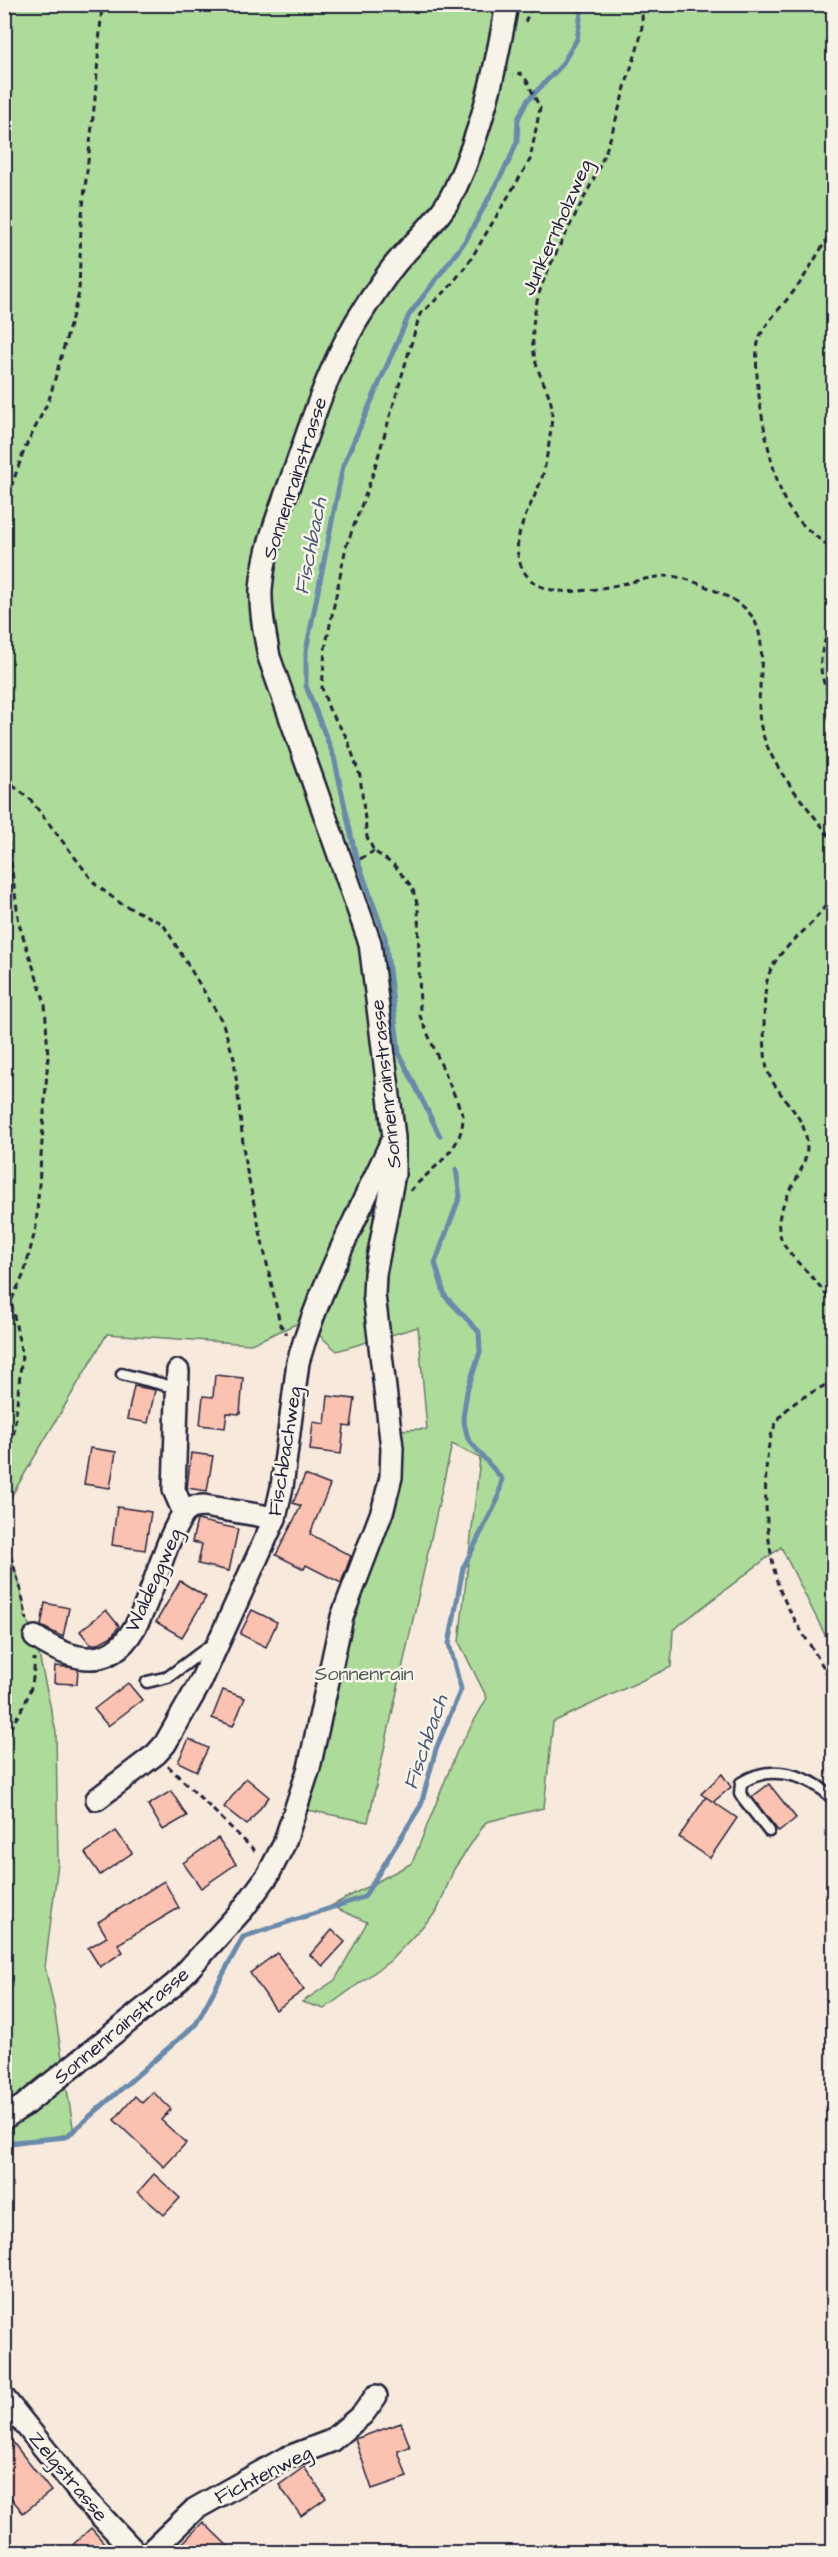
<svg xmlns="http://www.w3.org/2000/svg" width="838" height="2557" viewBox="0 0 838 2557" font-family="'Architects Daughter',sans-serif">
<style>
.green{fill:#addb9a;stroke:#687e6a;stroke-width:1.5}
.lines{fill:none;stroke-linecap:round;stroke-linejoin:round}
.stream{stroke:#688aab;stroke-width:5}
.building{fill:#fbc2b1;stroke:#22223b;stroke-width:1.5}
.service-casing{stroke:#22223b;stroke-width:15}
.minor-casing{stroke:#22223b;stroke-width:26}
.path{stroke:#22223b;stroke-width:3;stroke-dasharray:6 4.5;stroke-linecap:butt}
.service{stroke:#f7f3e8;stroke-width:10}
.minor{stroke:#f7f3e8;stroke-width:21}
.labels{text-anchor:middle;stroke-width:5;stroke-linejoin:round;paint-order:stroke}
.street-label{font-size:20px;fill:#22223b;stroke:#f7f3e8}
.park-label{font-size:20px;fill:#4c5a58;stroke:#f7f3e8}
.water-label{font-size:21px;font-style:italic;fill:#455673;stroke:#f7f3e8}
</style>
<rect width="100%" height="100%" fill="#f8e9dd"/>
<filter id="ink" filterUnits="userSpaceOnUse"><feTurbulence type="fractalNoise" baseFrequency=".0167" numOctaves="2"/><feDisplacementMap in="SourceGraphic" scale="12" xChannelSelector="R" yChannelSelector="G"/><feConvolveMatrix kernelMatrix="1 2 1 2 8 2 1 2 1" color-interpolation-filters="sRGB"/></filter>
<g filter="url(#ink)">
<g class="green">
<polygon points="5,5 833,5 833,1651 781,1547 673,1630 671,1667 553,1722 544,1808 486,1822 454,1869 437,1911 390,1961 324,2009 302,2002 335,1980 367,1922 331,1906 412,1863 457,1751 487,1698 459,1642 480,1458 452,1444 368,1822 297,1808 383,1509 390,1430 427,1429 418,1327 337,1351 303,1321 251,1344 107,1334 5,1507"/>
<polygon points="4,1536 20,1586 25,1616 35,1637 56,1732 58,1863 45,1967 54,2007 74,2133 6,2146"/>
</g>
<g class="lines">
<g class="stream">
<polyline points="440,1136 399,1053 385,937 355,853 334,757 306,686 306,651 343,466 409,315 466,240 510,159 517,141 518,119 527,101 561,66 577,39 581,13 578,4"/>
<polyline points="4,2143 66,2137 196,2024 243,1937 364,1897 421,1805 436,1749 461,1689 449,1644 463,1568 498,1499 502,1479 468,1439 463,1418 467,1391 480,1352 479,1332 445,1296 435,1263 460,1196 456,1169"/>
</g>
</g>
<g class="building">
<polygon points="215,1375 243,1378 240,1414 227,1413 225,1428 200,1425 203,1396 213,1397"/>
<polygon points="134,1386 155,1390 148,1423 127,1419"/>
<polygon points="328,1396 355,1399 351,1427 344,1426 341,1454 310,1450 313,1422 325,1424"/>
<polygon points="90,1448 116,1452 110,1488 84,1484"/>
<polygon points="191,1453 213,1456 207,1491 187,1488"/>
<polygon points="305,1475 330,1485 310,1534 351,1556 341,1583 306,1565 304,1569 276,1555 301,1506 293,1503"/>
<polygon points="117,1507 151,1512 145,1550 112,1545"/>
<polygon points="197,1520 238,1529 229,1571 198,1564 202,1544 192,1542"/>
<polygon points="180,1581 206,1597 182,1637 156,1622"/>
<polygon points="45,1603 69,1608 63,1637 41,1626"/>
<polygon points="106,1610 119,1626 112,1636 97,1644 90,1644 80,1631"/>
<polygon points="252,1610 277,1622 266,1647 240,1634"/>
<polygon points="55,1666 78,1668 77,1684 54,1683"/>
<polygon points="128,1683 142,1700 108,1726 94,1709"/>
<polygon points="223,1690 245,1698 233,1726 212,1718"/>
<polygon points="189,1739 208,1748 197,1771 178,1762"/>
<polygon points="722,1774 731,1787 713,1802 701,1794"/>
<polygon points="246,1778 269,1797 247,1825 224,1807"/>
<polygon points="769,1784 796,1818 779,1832 752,1797"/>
<polygon points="171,1791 187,1816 163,1830 148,1805"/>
<polygon points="706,1797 737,1818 710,1858 679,1837"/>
<polygon points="116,1831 132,1853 100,1875 85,1853"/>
<polygon points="218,1838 236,1864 201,1888 183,1863"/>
<polygon points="164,1881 179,1908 118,1944 123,1952 100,1967 88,1948 107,1937 98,1922"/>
<polygon points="332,1930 345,1942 323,1966 310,1955"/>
<polygon points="277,1953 304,1990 276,2010 250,1973"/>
<polygon points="153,2092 171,2109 161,2120 186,2143 164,2167 114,2120 135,2096 142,2103"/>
<polygon points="154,2174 180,2198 164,2215 138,2192"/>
<polygon points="401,2423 410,2447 398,2451 407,2477 372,2489 355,2439"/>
<polygon points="4,2431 51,2491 23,2513 4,2489"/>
<polygon points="304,2467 326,2498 301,2516 279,2485"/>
<polygon points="203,2522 235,2553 173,2553"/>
<polygon points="91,2528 113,2553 64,2553"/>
</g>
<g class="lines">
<g class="service-casing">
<g id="service">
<polyline points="122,1374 177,1388"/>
<polyline points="147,1682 168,1677 215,1642"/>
<path d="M769,1831L740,1794L741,1783C771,1763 811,1775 834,1800"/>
</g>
</g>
<g class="minor-casing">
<g id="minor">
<polyline points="178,1371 174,1490 184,1513"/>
<path d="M35,1637C147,1711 143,1572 184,1513L192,1507L204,1506L275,1518"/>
<path d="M97,1799L156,1754L165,1744L200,1683L275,1518L282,1487L298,1362C320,1286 358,1214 391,1143"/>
<path d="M4,2118L23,2106L175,1984L243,1909L268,1875L284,1844L309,1768L342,1617L383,1509L391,1477L392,1448L374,1295L375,1274L394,1174V1137L370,943L269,657C265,634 260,612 261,589C264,549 280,510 294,472C314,415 332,357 366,306C376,291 386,275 397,262C416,240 441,218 454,191C482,132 496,68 507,4"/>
<polyline points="4,2398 83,2497 135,2552"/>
<polyline points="150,2552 195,2509 286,2458 331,2441 363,2414 376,2396"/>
</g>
</g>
<g class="path">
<path d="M640,4C647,27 636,52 629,74C620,103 613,135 601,163C583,203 560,241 543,282C534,305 529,338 536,363C540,379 551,393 552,410C552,429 548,451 544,470C537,502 506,535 522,568C545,615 630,577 667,576C684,575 723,593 738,603C779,629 752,689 761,727C771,771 809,806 834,843"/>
<polyline points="525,22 533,4"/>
<path d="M834,228C822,246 812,265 800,283C788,300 771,316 761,334C746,361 772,481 788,507C800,525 818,538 834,551"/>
<polyline points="4,507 25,448 49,400 79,293 81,224 95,99 102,4"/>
<path d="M834,618C819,652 814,670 834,704"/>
<polyline points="4,779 30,799 96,885 120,903 163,924 222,1021 234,1058 245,1162 280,1324 287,1334"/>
<polyline points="4,810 19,924 45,1003 48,1057 36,1227 24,1274 11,1301 22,1355 14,1432 4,1460"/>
<polyline points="360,859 374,851"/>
<path d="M834,886C823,928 775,943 767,981C763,995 763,1060 768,1072C778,1098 805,1114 807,1143C809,1176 769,1205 781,1238C787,1255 807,1270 818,1284C824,1291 829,1299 834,1307"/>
<path d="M410,1191C433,1166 464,1150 463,1115L420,1016L418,906L412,887L394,865L374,851L367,837L360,776L347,738L329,709L322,688L325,649L346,547L373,474L420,314L447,290L469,262L530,160L540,108L527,81L520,73L513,75"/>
<path d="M834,1380C815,1392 791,1400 778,1420C757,1451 766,1554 780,1590C794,1624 817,1653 834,1686"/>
<polyline points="4,1536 20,1586 27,1620"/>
<path d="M4,1738C21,1710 36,1692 34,1658"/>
<polyline points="168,1766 258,1854"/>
<path d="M4,1875C14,1892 7,1905 4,1923"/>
<polyline points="4,2010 9,2062 4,2069"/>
</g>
<use href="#service" class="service"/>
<use href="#minor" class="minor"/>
</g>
</g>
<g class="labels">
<g class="street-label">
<text transform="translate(556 227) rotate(-66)" y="7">Junkernholzweg</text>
<text transform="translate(294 478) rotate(-72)" y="7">Sonnenrainstrasse</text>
<text transform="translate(385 1084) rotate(-96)" y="7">Sonnenrainstrasse</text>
<text transform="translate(284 1451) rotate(-81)" y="7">Fischbachweg</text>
<text transform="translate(153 1580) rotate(-66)" y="7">Waldeggweg</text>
<text transform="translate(121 2025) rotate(-40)" y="7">Sonnenrainstrasse</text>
<text transform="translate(263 2474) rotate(-27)" y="7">Fichtenweg</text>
<text transform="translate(69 2476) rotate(50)" y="7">Zelgstrasse</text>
</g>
<g class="park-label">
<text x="364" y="1680">Sonnenrain</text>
</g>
<g class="water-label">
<text transform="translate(310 546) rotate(-79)" y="7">Fischbach</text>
<text transform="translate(425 1742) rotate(-71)" y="7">Fischbach</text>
</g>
</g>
<rect width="838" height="2557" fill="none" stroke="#f7f3e8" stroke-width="24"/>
<rect x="12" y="12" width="814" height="2533" fill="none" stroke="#22223b" stroke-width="2" filter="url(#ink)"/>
</svg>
